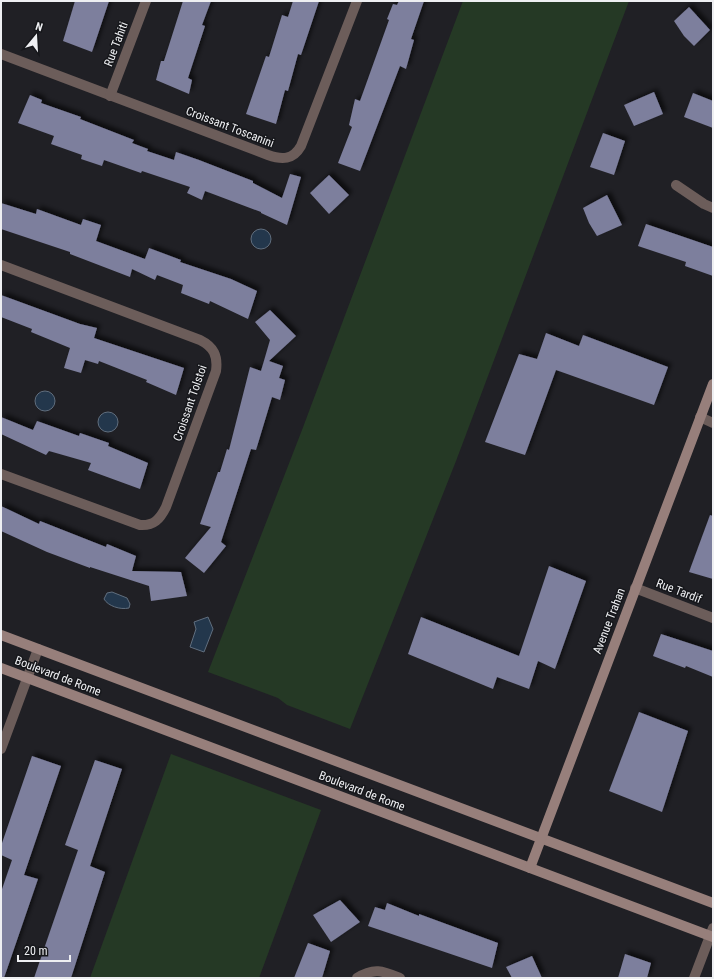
<svg xmlns="http://www.w3.org/2000/svg" width="714" height="979" viewBox="0 0 714 979" font-family="'Roboto Condensed',sans-serif">
<style>
.green{fill:#253925}
.water{fill:#23374c;stroke:#606e7e}
.building{fill:#7d7f9d;filter:url(#shadow)}
.lines{fill:none;stroke-linecap:round;stroke-linejoin:round}
.street{stroke:#6c5d5a;stroke-width:10}
.secondary{stroke:#977f7b;stroke-width:10}
.labels{text-anchor:middle;stroke-width:3;stroke-linejoin:round;paint-order:stroke}
.street-label{font-size:12px;fill:#eeeff2;stroke:#16171b}
</style>
<defs>
<filter id="shadow"><feDropShadow dx="3.5" dy="-3.5" stdDeviation="2" flood-color="#0009"/></filter>
</defs>
<rect width="100%" height="100%" fill="#202025"/>
<g class="green">
<polygon points="463,1 629,1 456,461 350,729 287,705 278,698 208,672 302,430"/>
<polygon points="171,754 321,810 259,978 90,978"/>
</g>
<g class="water">
<circle cx="261" cy="239" r="10"/>
<circle cx="45" cy="401" r="10"/>
<circle cx="108" cy="422" r="10"/>
<path d="M112,592L127,598L130,604L129,608C120,610 108,606 104,599L107,593Z"/>
<polygon points="208,617 213,629 204,652 190,647 196,629 194,622"/>
</g>
<g class="building">
<polygon points="75,1 109,1 92,52 63,41"/>
<polygon points="183,1 211,1 202,25 205,26 188,78 192,80 189,94 156,80 161,61 164,61"/>
<polygon points="293,1 319,1 301,55 298,54 288,91 285,90 276,124 246,114 266,56 269,57 282,15 288,17"/>
<polygon points="399,1 424,1 411,39 414,40 406,69 400,66 360,171 338,163 352,127 349,125 355,99 360,101 389,20 387,19 393,4 397,5"/>
<polygon points="689,7 710,30 694,46 684,36 674,21"/>
<polygon points="654,92 663,114 634,126 624,105"/>
<polygon points="693,93 713,101 713,128 684,117"/>
<polygon points="30,95 42,100 41,103 81,117 80,119 134,140 132,143 148,149 147,151 174,160 176,152 199,160 253,181 253,183 282,198 290,174 301,177 287,225 261,213 261,212 205,191 202,200 187,193 190,187 142,171 141,173 104,160 102,166 81,159 82,155 51,144 54,136 18,123"/>
<polygon points="603,133 625,141 614,175 590,167"/>
<polygon points="329,175 349,195 329,214 310,193"/>
<polygon points="607,195 622,225 597,236 589,223 583,208"/>
<polygon points="1,203 36,214 37,209 81,225 83,219 101,225 96,241 145,259 149,248 181,260 180,262 231,279 257,291 248,319 210,301 209,304 181,293 183,285 157,275 155,280 132,269 130,277 70,254 70,252 1,229"/>
<polygon points="646,224 713,247 713,276 685,266 686,262 638,246"/>
<polygon points="1,295 80,324 97,328 94,338 184,368 176,395 146,382 147,380 99,361 98,364 85,360 81,373 64,368 70,348 31,332 32,329 1,317"/>
<polygon points="270,310 296,336 269,361 283,366 279,378 285,380 280,400 272,397 256,450 251,449 221,542 226,546 204,573 185,558 211,527 200,524 218,472 220,472 227,449 229,450 250,367 261,371 270,340 255,322"/>
<polygon points="546,333 579,346 583,335 668,367 654,405 556,370 525,455 485,442 519,354 537,359"/>
<polygon points="1,417 33,430 37,421 79,436 80,433 109,443 108,446 148,463 140,489 88,470 91,463 49,451 46,455 1,434"/>
<polygon points="1,506 39,524 40,521 106,547 107,544 136,556 132,571 181,572 187,596 151,601 149,586 90,567 90,568 47,552 1,531"/>
<polygon points="710,515 713,516 713,579 689,572"/>
<polygon points="549,566 586,581 555,669 538,661 529,689 497,677 493,689 408,654 421,617 519,656"/>
<polygon points="661,634 713,651 713,677 686,666 685,668 653,656"/>
<polygon points="639,712 688,731 662,812 609,791"/>
<polygon points="32,756 61,766 24,875 38,879 4,978 1,978 1,892 12,860 1,855 1,846"/>
<polygon points="95,760 122,769 90,866 105,872 71,978 34,978 78,850 65,845"/>
<polygon points="340,900 360,922 331,942 313,915"/>
<polygon points="387,903 419,916 419,914 498,943 492,968 368,926 375,907 385,910"/>
<polygon points="308,943 330,951 322,978 294,978"/>
<polygon points="625,954 651,963 647,978 618,978"/>
<polygon points="532,956 542,978 512,978 506,967"/>
</g>
<g class="lines">
<g class="street">
<path d="M1,54L268,155C282,160 293,160 301,146L357,1"/>
<polyline points="110,96 146,1"/>
<polyline points="676,185 704,204 713,208"/>
<path d="M1,265L200,340C214,347 218,356 216,371L166,507C160,519 154,526 140,525L1,474"/>
<polyline points="700,417 713,423"/>
<polyline points="635,588 713,618"/>
<polyline points="1,749 38,649"/>
<path d="M357,978C374,967 383,971 400,978"/>
<polyline points="694,978 713,928"/>
</g>
<g class="secondary">
<polyline points="1,635 713,903"/>
<polyline points="1,668 713,937"/>
<polyline points="530,868 713,384"/>
</g>
</g>
<g class="labels">
<g class="street-label">
<text transform="translate(116 44) rotate(-69)" y="4">Rue Tahiti</text>
<text transform="translate(230 127) rotate(21)" y="4">Croissant Toscanini</text>
<text transform="translate(190 403) rotate(-71)" y="4">Croissant Tolstoi</text>
<text transform="translate(679 591) rotate(21)" y="4">Rue Tardif</text>
<text transform="translate(609 621) rotate(-69)" y="4">Avenue Trahan</text>
<text transform="translate(58 676) rotate(21)" y="4">Boulevard de Rome</text>
<text transform="translate(362 791) rotate(21)" y="4">Boulevard de Rome</text>
</g>
</g>
<rect width="714" height="979" fill="none" stroke="#eeeff2" stroke-width="4"/>
<g transform="translate(36 36) rotate(18)" stroke="#16171b" stroke-width="3" paint-order="stroke">
<path d="M0-3L7 15L0 10L-7 15Z" fill="#eeeff2"/>
<text y="-6" font-size="11" font-weight="bold" text-anchor="middle" fill="#eeeff2">N</text>
</g>
<path d="M18 955v6h52v-6" fill="none" stroke="#eeeff2" stroke-width="2"/>
<text x="24" y="955" font-size="12" fill="#eeeff2" stroke="#16171b" stroke-width="3" paint-order="stroke">20 m</text>
</svg>
